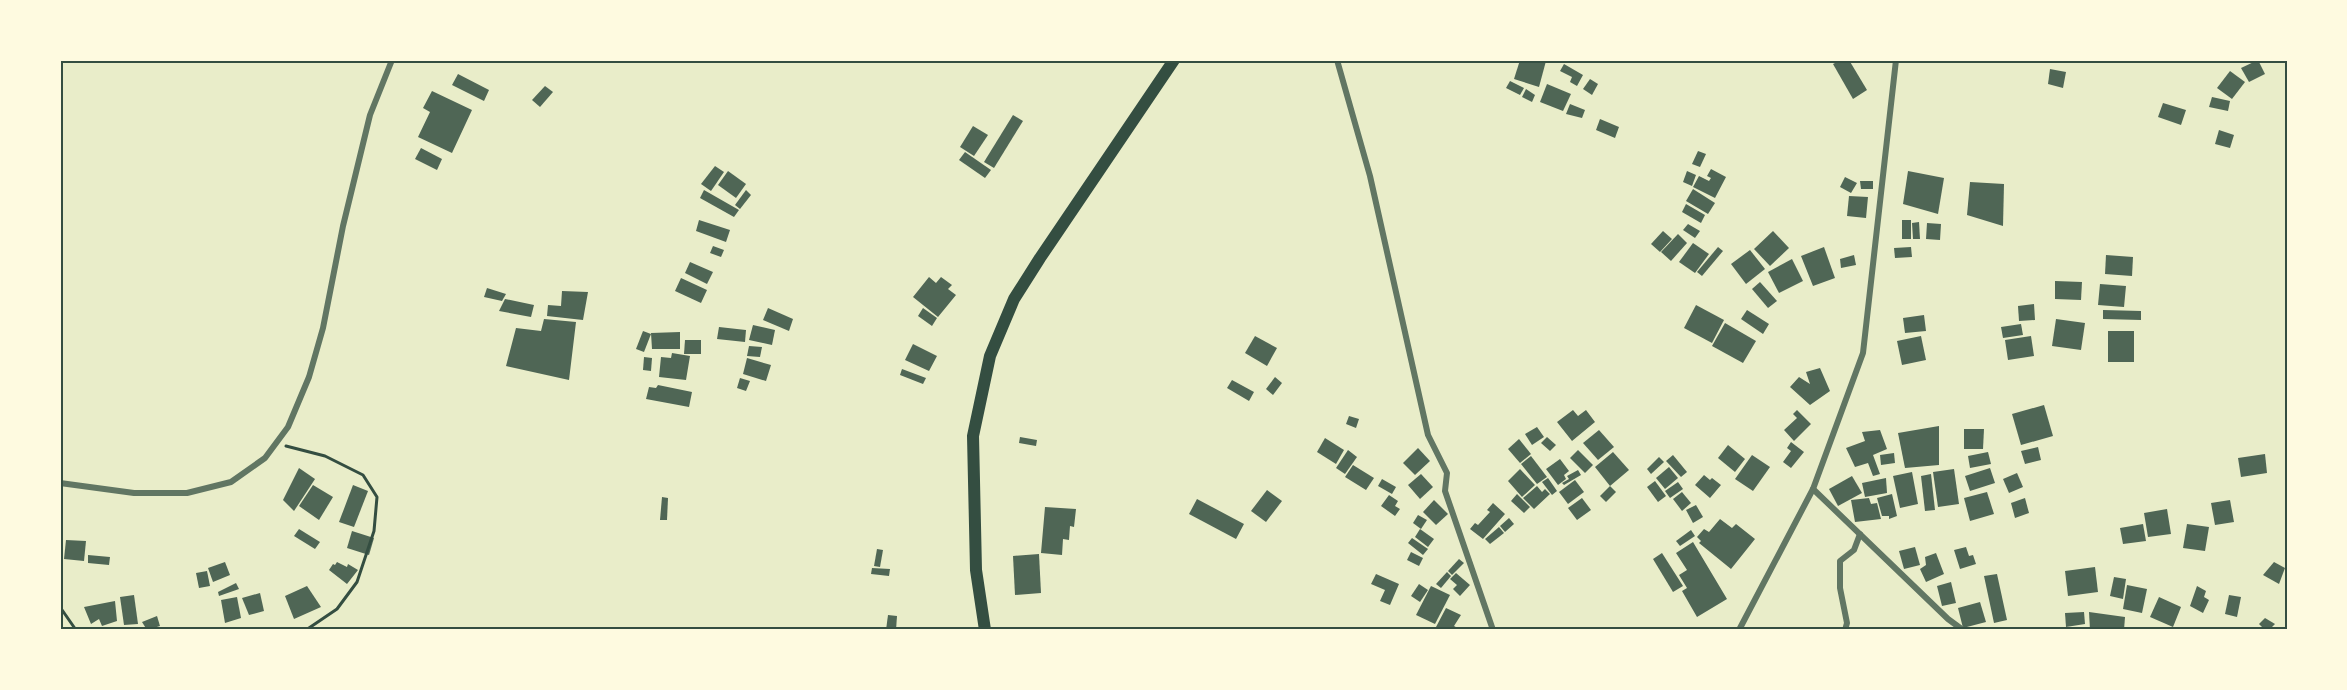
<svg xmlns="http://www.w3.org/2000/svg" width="2347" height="690" viewBox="0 0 2347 690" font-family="Karla,sans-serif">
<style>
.building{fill:#4f6655}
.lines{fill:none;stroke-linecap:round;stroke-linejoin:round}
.path{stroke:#344e41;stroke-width:3}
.minor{stroke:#617663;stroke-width:6}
.secondary{stroke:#344e41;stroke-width:12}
.neatline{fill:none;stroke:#344e41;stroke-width:2}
</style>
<rect width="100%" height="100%" fill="#e9edc9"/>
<g class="building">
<polygon points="1520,60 1546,61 1539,87 1514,79"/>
<polygon points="1841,60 1849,60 1867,90 1853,99 1833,64"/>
<polygon points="2258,60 2265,74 2249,82 2241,68"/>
<polygon points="1564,64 1583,75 1577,86 1570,82 1572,77 1560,71"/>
<polygon points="2050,69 2066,72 2063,88 2048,84"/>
<polygon points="2230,71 2245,82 2232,99 2217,88"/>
<polygon points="458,74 489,90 484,101 452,85"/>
<polygon points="1590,79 1598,84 1592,95 1583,89"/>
<polygon points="1510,81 1524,88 1520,95 1506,88"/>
<polygon points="1547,84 1571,94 1563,111 1540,102"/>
<polygon points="545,86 553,92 540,107 532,100"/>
<polygon points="1526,89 1535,95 1532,102 1522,97"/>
<polygon points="432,91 472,110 452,153 418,137 430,112 423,108"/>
<polygon points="2212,97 2230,101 2228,111 2209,107"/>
<polygon points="2163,103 2186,110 2181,125 2158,117"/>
<polygon points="1570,104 1585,110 1582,118 1566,114"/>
<polygon points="1013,115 1023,121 994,168 984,162"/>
<polygon points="1600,119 1619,127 1615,138 1596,130"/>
<polygon points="973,126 988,135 974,156 960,147"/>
<polygon points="2219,130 2234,135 2230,148 2215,144"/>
<polygon points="421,148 442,159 437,170 415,159"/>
<polygon points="1698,151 1706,154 1700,167 1692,164"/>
<polygon points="965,152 991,170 985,178 959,160"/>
<polygon points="715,166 724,172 711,191 701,184"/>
<polygon points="1711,169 1726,177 1715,198 1693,187 1699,176 1709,181 1711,178 1707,176"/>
<polygon points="728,171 746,184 736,198 718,185"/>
<polygon points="1687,171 1696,175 1692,186 1683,182"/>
<polygon points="1908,171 1944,178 1938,214 1903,204"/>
<polygon points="1845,177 1857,183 1851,193 1840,187"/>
<polygon points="1860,181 1873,181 1873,189 1861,189"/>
<polygon points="1970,182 2004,184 2003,226 1967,215"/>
<polygon points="1693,189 1715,203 1708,214 1686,201"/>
<polygon points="704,190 739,210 734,217 700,198"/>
<polygon points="746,190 751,195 740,209 735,205"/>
<polygon points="1849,196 1868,197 1866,218 1847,216"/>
<polygon points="1686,204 1705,215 1701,223 1682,212"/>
<polygon points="699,220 730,230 726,242 696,231"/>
<rect x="1902" y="220" width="9" height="19"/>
<polygon points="1919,222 1920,239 1913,239 1912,223"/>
<polygon points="1927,223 1941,224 1940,240 1926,239"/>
<polygon points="1688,224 1700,231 1695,238 1683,230"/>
<polygon points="1663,231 1672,239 1660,252 1651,244"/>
<polygon points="1773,231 1789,248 1770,266 1754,249"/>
<polygon points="1678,234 1687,243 1671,261 1661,252"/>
<polygon points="1693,243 1709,254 1695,273 1679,262"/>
<polygon points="713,246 724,250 721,257 710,253"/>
<polygon points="1718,247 1723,251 1702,276 1697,272"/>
<polygon points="1824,247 1835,278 1813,286 1801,256"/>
<polygon points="1911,247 1912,257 1895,258 1894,248"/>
<polygon points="1750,250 1765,269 1746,284 1731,264"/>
<polygon points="1854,255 1856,265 1841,268 1840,259"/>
<polygon points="2106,255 2133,257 2132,276 2105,274"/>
<polygon points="1792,259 1803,281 1779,293 1768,272"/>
<polygon points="690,262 713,272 707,284 685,273"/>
<polygon points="929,277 936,283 941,277 952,285 948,289 956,295 938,317 913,297"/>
<polygon points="681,278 707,290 701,303 675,291"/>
<polygon points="2055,281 2082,282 2081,300 2055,299"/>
<polygon points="1760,282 1777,301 1768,308 1752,289"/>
<polygon points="2100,284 2126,286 2124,307 2098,305"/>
<polygon points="487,288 506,294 502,301 484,297"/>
<polygon points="562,291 588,292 583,320 547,316 548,305 561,306"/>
<polygon points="505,299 534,305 531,317 499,311"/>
<polygon points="2034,304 2035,320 2019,321 2018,306"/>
<polygon points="1696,305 1724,320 1712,343 1684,328"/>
<polygon points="768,308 793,319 789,331 763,320"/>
<polygon points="923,308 937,318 932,326 918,316"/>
<polygon points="1747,310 1769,324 1763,334 1741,319"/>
<polygon points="2103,310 2141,311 2141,320 2103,319"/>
<polygon points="1924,315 1926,331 1905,333 1903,318"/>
<polygon points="544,319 576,322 569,380 506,366 516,328 541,331"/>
<polygon points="2056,319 2085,323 2081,350 2052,346"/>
<polygon points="1725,323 1756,341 1743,363 1712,346"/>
<polygon points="2021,324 2023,335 2003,338 2001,327"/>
<polygon points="753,325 775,330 772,345 749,340"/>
<polygon points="719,327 746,330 745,342 717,339"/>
<polygon points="643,331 651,334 644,352 636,349"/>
<rect x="2108" y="331" width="26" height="31"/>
<polygon points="680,332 680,349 652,349 651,333"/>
<polygon points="1255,336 1277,348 1267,366 1245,353"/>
<polygon points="1921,336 1926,360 1902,365 1897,341"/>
<polygon points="2031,336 2034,356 2008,360 2005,340"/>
<polygon points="685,340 701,340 701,354 684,354"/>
<polygon points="913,344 937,356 929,371 905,360"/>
<polygon points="749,346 762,347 760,357 747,356"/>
<polygon points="672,353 690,356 686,380 659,377 661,357 671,358"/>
<polygon points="644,357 652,358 651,371 643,370"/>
<polygon points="747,358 771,365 766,381 743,374"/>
<polygon points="1820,368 1830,391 1810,405 1790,387 1799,377 1810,384 1806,372"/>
<polygon points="902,369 926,378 923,384 900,375"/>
<polygon points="1275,377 1282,383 1273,395 1266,389"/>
<polygon points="740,378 750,381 746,391 737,388"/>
<polygon points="1232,380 1254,392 1249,401 1227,388"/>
<polygon points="658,385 692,392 689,407 646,399 649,387 656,388"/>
<polygon points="2044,405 2053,436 2021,445 2012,414"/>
<polygon points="1573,410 1578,416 1586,410 1595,422 1572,441 1557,422"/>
<polygon points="1797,410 1811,424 1794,441 1784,430 1797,418 1793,414"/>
<polygon points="1349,416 1359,419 1356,428 1346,424"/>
<polygon points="1939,426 1939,465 1905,468 1898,433"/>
<polygon points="1537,427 1544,437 1532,445 1525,434"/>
<polygon points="1964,429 1984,429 1983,449 1964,449"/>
<polygon points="1599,430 1614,447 1598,460 1583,443"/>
<polygon points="1880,430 1887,449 1873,455 1880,474 1873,476 1868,463 1855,467 1846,448 1865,441 1862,432"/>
<polygon points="1020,437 1037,440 1036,446 1019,443"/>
<polygon points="1547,437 1556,445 1550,451 1541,443"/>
<polygon points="1325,438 1344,450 1336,464 1317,452"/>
<polygon points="1519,439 1531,454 1520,463 1508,449"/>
<polygon points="1791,442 1804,452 1791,468 1783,462 1791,451 1787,448"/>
<polygon points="1728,445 1745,459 1735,472 1718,458"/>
<polygon points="2038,447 2041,460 2025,464 2021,451"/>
<polygon points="1418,448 1430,461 1415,475 1403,463"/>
<polygon points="1348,450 1357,457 1345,474 1336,468"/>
<polygon points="1578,450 1593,465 1585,473 1570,458"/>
<polygon points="1613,452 1629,470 1610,486 1595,467"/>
<polygon points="1988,452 1991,464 1970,468 1968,456"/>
<polygon points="1894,453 1895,463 1881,465 1880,455"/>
<polygon points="2265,454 2267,473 2241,477 2238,458"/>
<polygon points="1673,455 1687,472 1681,477 1666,461"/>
<polygon points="1752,455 1770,467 1753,491 1735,479"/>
<polygon points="1531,456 1547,477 1537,484 1521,464"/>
<polygon points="1659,457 1664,462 1651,474 1647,469"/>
<polygon points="1560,459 1569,471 1564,475 1566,479 1558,485 1546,469"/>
<polygon points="1353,465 1374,478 1366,490 1345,477"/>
<polygon points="1669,467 1678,478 1665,489 1656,478"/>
<polygon points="299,468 315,479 294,511 283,500"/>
<polygon points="1990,468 1995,483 1970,491 1965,476"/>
<polygon points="1520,469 1535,485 1522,497 1508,481"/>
<polygon points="1954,469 1959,504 1938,507 1933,472"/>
<polygon points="1578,470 1581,475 1564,485 1562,483 1569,479 1567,476"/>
<polygon points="1912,472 1918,504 1900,508 1893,476"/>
<polygon points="2017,473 2023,487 2009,493 2003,479"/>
<polygon points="1421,474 1433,487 1420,499 1408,485"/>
<polygon points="1931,474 1935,510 1925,511 1921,476"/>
<polygon points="1704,475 1710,480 1712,478 1721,485 1710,498 1695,485"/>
<polygon points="1852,476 1862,493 1838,506 1829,489"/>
<polygon points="1548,478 1557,491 1552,495 1542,482"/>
<polygon points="1886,478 1887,493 1865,497 1862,483"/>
<polygon points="1382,479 1396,487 1392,494 1378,486"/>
<polygon points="1575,480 1584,492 1568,504 1559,492"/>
<polygon points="1655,481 1666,496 1658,502 1647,487"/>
<polygon points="1678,482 1683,489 1670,498 1665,491"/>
<polygon points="313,485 333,497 319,520 299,506"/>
<polygon points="353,485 368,491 354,527 339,522"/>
<polygon points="1537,486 1542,492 1545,489 1550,494 1534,509 1523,498"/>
<polygon points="1610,486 1616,492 1606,502 1600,496"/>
<polygon points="1267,490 1282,501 1266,522 1251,511"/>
<polygon points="1682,492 1691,503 1682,511 1673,499"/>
<polygon points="1987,492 1994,514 1970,521 1964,498"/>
<polygon points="1517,494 1530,507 1524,513 1511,501"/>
<polygon points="1892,494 1897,516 1889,519 1889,516 1882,516 1877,498"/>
<polygon points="1389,495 1398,501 1395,506 1400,509 1395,516 1381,506"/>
<polygon points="662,497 668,498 667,520 660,520"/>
<polygon points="1582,498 1591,510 1577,520 1568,508"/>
<polygon points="1869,498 1871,504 1877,503 1881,519 1855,522 1851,500"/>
<polygon points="2025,498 2029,513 2015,518 2011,503"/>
<polygon points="1197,499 1244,524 1236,539 1189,514"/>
<polygon points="1434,500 1448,514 1436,525 1423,512"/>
<polygon points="2230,500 2234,522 2215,525 2211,503"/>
<polygon points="1493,503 1505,514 1483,539 1470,529 1475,523 1478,525 1490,512 1487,510"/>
<polygon points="1696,505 1703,517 1693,523 1686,510"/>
<polygon points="1045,507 1076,509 1074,527 1070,526 1069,540 1063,539 1062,555 1041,553"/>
<polygon points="2167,509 2171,534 2148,537 2144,513"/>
<polygon points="1418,515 1427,520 1421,529 1413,523"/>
<polygon points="1509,518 1514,524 1505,532 1500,526"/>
<polygon points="1720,519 1732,528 1736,524 1755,539 1731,569 1699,543 1701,541 1697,537 1704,529 1709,532"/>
<polygon points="2143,524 2146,541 2123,544 2120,528"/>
<polygon points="2187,524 2209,527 2205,551 2183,548"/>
<polygon points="1499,527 1504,533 1490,544 1485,539"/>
<polygon points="299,529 320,542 315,549 294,536"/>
<polygon points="1420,529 1434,539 1428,547 1415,537"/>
<polygon points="1691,530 1695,536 1680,546 1676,541"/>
<polygon points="352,531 374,538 369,555 347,548"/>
<polygon points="1412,538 1428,549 1423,555 1408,543"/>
<polygon points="66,540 86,541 84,561 64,559"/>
<polygon points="1693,542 1727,599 1697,617 1682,591 1687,588 1679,575 1687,570 1676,553"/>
<polygon points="1915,547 1920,565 1904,569 1899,551"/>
<polygon points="1966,547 1969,556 1973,555 1976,564 1960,569 1954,550"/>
<polygon points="877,549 883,550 880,567 874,566"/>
<polygon points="1411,552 1423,558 1419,566 1407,560"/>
<polygon points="1662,553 1683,586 1673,592 1653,559"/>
<polygon points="1936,553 1944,574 1926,582 1920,569 1926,565 1925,557"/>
<polygon points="1039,554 1041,593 1015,595 1013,556"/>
<polygon points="88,555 110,557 109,565 88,563"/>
<polygon points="1459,559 1464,563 1452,575 1448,571"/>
<polygon points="225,562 230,575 213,582 208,568"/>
<polygon points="337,562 347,567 348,564 358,570 347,584 329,570 333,564 335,565"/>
<polygon points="2274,562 2285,568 2279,584 2263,575"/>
<polygon points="2095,567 2098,592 2068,596 2065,571"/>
<polygon points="872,568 890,569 889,576 871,574"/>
<polygon points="207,571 210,586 199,588 196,573"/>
<polygon points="1447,572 1451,576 1441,588 1436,584"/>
<polygon points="1456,573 1470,585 1460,596 1453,589 1457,585 1450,579"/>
<polygon points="1376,574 1399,584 1390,605 1380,601 1385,590 1371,584"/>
<polygon points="1997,574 2007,620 1994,623 1984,576"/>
<polygon points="2114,577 2126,579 2123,599 2110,596"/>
<polygon points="1951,582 1956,603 1942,606 1937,586"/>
<polygon points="236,583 239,589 219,596 218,592"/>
<polygon points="1419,584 1428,590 1420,602 1411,596"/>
<polygon points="2127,585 2147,589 2142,613 2123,609"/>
<polygon points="307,586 321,607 294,619 285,596"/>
<polygon points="1431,586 1450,595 1435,624 1416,615"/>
<polygon points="2197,586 2206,591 2204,597 2209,600 2203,613 2190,606"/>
<polygon points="260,593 264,611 249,615 242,598"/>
<polygon points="134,595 138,624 124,625 120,597"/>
<polygon points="2229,595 2241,597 2237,617 2225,614"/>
<polygon points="237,597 241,618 225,623 221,600"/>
<polygon points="2159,597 2181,607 2173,627 2150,617"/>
<polygon points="115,601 117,621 102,626 99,619 91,624 84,607"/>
<polygon points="1980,602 1986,622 1963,628 1958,608"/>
<polygon points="1446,608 1461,615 1454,626 1461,630 1443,630 1436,627"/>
<polygon points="2084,612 2085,624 2066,627 2065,613"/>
<polygon points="2089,612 2125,617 2124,630 2090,630"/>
<polygon points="888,615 897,616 896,630 886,630"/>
<polygon points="157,616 160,626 147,630 142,622"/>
<polygon points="2265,618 2275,624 2269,630 2265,630 2259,624"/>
</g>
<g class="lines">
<g class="path">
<polyline points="286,446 325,456 363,475 377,497 374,531 357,582 337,609 306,630"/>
<polyline points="60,607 76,630"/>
</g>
<g class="minor">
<polyline points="1337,60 1370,176 1428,435 1447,473 1445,491 1493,630"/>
<polyline points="60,483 134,493 187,493 231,482 265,458 288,427 309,377 323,328 343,226 370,115 392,60"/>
<polyline points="1813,489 1948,619 1963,630"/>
<polyline points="1739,630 1813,489 1863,353 1896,60"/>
<polyline points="1845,630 1847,623 1840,588 1840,561 1854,550 1860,534"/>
</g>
<polyline class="secondary" points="985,630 976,570 973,436 990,356 1014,299 1040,258 1174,60"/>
</g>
<rect width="2347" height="690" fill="none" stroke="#fefae0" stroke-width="123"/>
<rect x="62" y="62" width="2224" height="566" class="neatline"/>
</svg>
